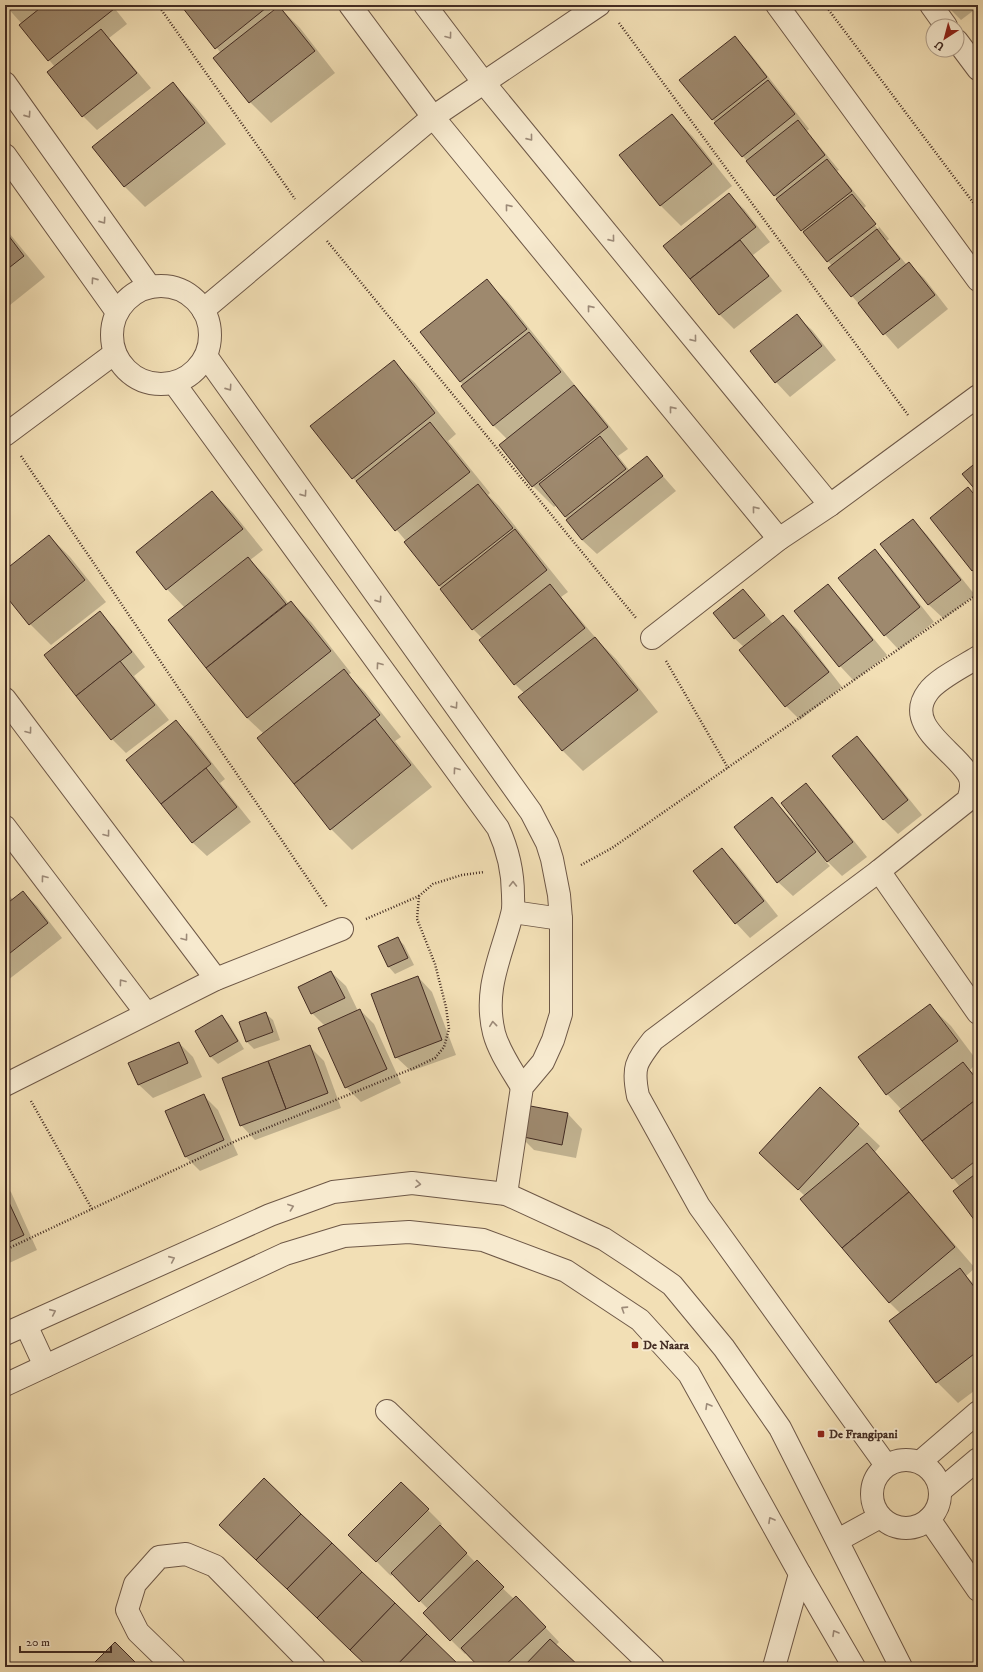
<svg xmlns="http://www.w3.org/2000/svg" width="983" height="1672" viewBox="0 0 983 1672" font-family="'IM FELL DW Pica',serif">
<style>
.shadow{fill:#0003;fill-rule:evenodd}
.building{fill:#9e896e;stroke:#422b22}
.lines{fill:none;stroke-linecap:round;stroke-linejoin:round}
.minor-casing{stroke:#6e5847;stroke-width:24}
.path{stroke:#422b22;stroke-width:2.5;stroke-dasharray:1 2;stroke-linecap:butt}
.minor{stroke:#f7eacf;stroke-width:22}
.oneway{stroke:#9c8a78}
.poi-dot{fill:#8f2418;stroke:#f7eacf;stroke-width:1.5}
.labels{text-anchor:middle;stroke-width:4;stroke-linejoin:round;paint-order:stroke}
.poi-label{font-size:12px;font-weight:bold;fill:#422b22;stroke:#f7eacf;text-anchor:start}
</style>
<rect width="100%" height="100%" fill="#f2dfb5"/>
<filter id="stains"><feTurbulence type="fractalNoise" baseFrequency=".005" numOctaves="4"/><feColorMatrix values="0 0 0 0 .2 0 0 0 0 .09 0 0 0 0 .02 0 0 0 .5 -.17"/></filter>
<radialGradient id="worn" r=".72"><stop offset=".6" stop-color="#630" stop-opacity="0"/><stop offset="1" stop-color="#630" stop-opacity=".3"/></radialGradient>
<g class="shadow">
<polygon points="5,5 112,5 127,24 109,38 151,88 97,130 83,116 55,67 20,25 22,24"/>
<polygon points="181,5 266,5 272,13 279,7 300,28 335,73 271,123 250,102 221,53"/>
<polygon points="946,5 978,5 978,7 961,20"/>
<path d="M734,38L749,52L809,129L807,131L839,170L837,171L866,206L864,208L889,239L887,241L907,265L909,264L924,278L948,309L898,349L852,296L830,268L832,266L681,80ZM865,209L879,227L878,229L863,211Z"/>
<polygon points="173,84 194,105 226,144 145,207 124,186"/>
<polygon points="672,115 693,137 732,186 681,226 660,205"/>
<polygon points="729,195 744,209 770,242 753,255 782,291 734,329 720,315 665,246"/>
<polygon points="5,228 45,277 5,309"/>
<polygon points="487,281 508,302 582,394 595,408 628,449 618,456 630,471 647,458 676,491 597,554 582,540 557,505 554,507 533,486 508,440 494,426 460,381"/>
<polygon points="797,316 812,330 836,360 790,397 776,382"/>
<polygon points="394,362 415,383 456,434 448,441 490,493 488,495 499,506 568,592 561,597 600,643 616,659 658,712 583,771 562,750 524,693 515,684 483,639 473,629 405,542 406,541 353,478"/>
<polygon points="968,488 978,498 978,575 931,518"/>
<polygon points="212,492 233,513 263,550 250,560 269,579 289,604 291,602 312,623 351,673 348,675 365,692 401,737 395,741 432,787 352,850 331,829 264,734 247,718 170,620 185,608 167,589"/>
<polygon points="913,520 927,535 975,595 944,619 929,605 882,545"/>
<polygon points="49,536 70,557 106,602 51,645 30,624 5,593 5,571"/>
<polygon points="875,550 889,565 934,622 899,650 885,635"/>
<polygon points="828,585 842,600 887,655 854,681 840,666 796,611"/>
<polygon points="743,590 773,624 783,616 798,630 842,687 800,720 786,706 744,647 734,638"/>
<polygon points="100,613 114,627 145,667 134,676 169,720 126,753 112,739"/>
<polygon points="176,722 191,736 225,779 220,783 251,822 207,856 192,842"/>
<polygon points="857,737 871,752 922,815 898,834 884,820 833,757"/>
<polygon points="806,785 820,799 867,857 842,876 826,860 825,861 830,866 793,896 778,882 772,798 796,824"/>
<polygon points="722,849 736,863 778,916 750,938 736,923"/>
<polygon points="5,890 13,900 23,892 37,906 62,938 8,980 5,977"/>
<polygon points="397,938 404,945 414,965 395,974 388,966"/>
<polygon points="331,972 346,986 358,1011 360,1010 374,1024 401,1083 361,1102 346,1087 325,1026 312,1013"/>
<polygon points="418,977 432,992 456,1055 411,1071 396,1057"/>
<polygon points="929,1005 951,1026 978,1062 970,1070 978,1078 978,1223 960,1187 900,1111 902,1110 887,1094 859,1058"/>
<polygon points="265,1013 273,1020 280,1040 254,1049 247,1042 240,1022"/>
<polygon points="222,1016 229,1024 244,1049 218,1064 211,1057 196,1031"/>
<polygon points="179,1043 193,1057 202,1077 153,1098 138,1084"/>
<polygon points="310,1047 324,1061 341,1108 255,1140 241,1125"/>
<polygon points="820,1089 880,1146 875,1152 975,1268 966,1276 978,1288 978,1388 958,1403 937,1382 901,1314 889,1302 805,1196 781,1174"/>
<polygon points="203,1095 218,1110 238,1155 200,1171 186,1157 166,1111"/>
<polygon points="568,1114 582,1129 576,1158 534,1150 520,1136"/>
<polygon points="5,1180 8,1186 6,1187 11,1192 37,1250 5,1265"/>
<polygon points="401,1483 442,1524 440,1527 476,1563 514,1599 530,1611 559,1642 556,1645 578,1667 481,1667 467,1652 465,1654 424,1613 428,1609 393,1574 391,1576 350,1535"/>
</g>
<g class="building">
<polygon points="44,5 111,5 114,9 48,61 19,25"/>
<polygon points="185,5 264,5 266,8 215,49 182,7"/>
<polygon points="279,6 315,51 249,103 213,58"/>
<polygon points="101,29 137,73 82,117 47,72"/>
<polygon points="735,36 767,77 712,120 679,80"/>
<polygon points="768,80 795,114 742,157 714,123"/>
<polygon points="173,82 205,123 124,187 92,147"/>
<polygon points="672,114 712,164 660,206 619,155"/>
<polygon points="798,120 825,155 774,196 746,161"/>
<polygon points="827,159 852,191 801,231 776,199"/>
<polygon points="729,193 756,227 690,279 663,246"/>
<polygon points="852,194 876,224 827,262 803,232"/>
<polygon points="877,229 900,259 851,297 828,268"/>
<polygon points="5,231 24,256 5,271"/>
<polygon points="740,240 769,276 719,315 690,279"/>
<polygon points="909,262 935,295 883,335 858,303"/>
<polygon points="487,279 527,329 460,382 420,332"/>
<polygon points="797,314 822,346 775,383 750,351"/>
<polygon points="529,332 561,372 493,426 461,386"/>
<polygon points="394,360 435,413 352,479 310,426"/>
<polygon points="574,385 608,427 532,487 499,445"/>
<polygon points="430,422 470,472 395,531 356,481"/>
<polygon points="600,436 626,469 565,517 539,484"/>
<polygon points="647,456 663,476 582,540 566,520"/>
<polygon points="978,461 978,493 962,474"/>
<polygon points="478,484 513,528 439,586 404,542"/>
<polygon points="968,487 978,499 978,566 972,571 930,518"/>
<polygon points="212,491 243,529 166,590 136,552"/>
<polygon points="913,519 961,580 928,605 880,544"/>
<polygon points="515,529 547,570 472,630 440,589"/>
<polygon points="49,535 85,580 29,625 5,595 5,570"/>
<polygon points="875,549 920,607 884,636 838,578"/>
<polygon points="248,557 286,604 206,668 168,620"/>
<polygon points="550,584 585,628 514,685 479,640"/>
<polygon points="828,584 873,640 839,667 794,611"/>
<polygon points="743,589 765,615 734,639 713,613"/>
<polygon points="291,601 331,651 247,718 206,668"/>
<polygon points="100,611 132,652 76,696 44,655"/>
<polygon points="783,615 829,672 785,707 739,650"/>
<polygon points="595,637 638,690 562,751 518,697"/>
<polygon points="120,661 155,705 111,740 76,696"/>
<polygon points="344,669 380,715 294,784 257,738"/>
<polygon points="375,719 411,765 330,830 294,784"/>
<polygon points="176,720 211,764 161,804 126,760"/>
<polygon points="857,736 908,800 883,820 832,756"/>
<polygon points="206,768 237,807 192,843 161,804"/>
<polygon points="806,783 853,842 827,862 781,803"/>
<polygon points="772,797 816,852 777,883 734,827"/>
<polygon points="722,848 764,901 735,924 693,871"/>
<polygon points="23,891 48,923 5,957 5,905"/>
<polygon points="398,937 408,958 388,967 378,946"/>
<polygon points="331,971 345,998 311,1014 298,987"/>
<polygon points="418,976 442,1040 395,1058 371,994"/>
<polygon points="930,1004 958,1041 886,1095 858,1057"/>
<polygon points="360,1009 387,1069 345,1088 318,1028"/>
<polygon points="266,1012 273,1032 246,1042 239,1022"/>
<polygon points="222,1015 238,1041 210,1057 195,1031"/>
<polygon points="179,1042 188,1063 138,1085 128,1063"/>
<polygon points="310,1045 328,1093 286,1109 268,1061"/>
<polygon points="268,1061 286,1109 240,1126 222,1078"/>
<polygon points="963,1062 978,1081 978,1098 922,1141 899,1111"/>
<polygon points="820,1087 859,1124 798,1190 759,1153"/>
<polygon points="204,1094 224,1140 185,1157 165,1111"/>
<polygon points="978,1098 978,1159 952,1179 922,1141"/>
<polygon points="525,1105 568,1113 562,1145 519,1136"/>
<polygon points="867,1143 909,1192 842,1248 800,1199"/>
<polygon points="978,1172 978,1225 953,1191"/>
<polygon points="909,1192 955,1247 889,1303 842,1248"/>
<polygon points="5,1194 24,1235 5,1244"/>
<polygon points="960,1268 978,1292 978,1351 936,1383 889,1321"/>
<polygon points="264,1478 301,1514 256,1560 219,1525"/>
<polygon points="401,1482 429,1509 376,1562 348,1535"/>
<polygon points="301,1514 332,1543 287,1589 256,1560"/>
<polygon points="440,1525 467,1553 419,1602 391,1573"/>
<polygon points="332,1543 362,1572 317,1618 287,1589"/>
<polygon points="477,1560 504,1587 450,1641 423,1613"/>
<polygon points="362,1572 395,1603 350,1650 317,1618"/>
<polygon points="516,1596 546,1627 503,1667 479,1667 461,1648"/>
<polygon points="395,1603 427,1634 395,1667 368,1667 350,1650"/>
<polygon points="427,1634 461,1667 395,1667"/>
<polygon points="550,1639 580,1667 523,1667"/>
<polygon points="115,1642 140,1667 90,1667"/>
</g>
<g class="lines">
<g class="minor-casing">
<g id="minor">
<polyline points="350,5 433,117 779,539"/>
<polyline points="425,5 484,83 830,505"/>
<polyline points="777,5 978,280"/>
<polyline points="931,5 946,26"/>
<polyline points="957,41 978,69"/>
<polyline points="5,83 150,287"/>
<polyline points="5,155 117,312"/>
<circle cx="161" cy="335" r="49"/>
<polyline points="203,310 433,117 599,5"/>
<polyline points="206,356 531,812 547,843 552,859 559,895 561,919 561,1014 553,1040 543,1062 522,1087 506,1194"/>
<path d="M174,383L498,828C508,850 513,871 513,895C513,901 514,908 512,914C502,955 483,988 494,1033C499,1052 512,1070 522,1087"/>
<polyline points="5,435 115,353"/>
<polyline points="652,638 779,539 830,505 978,396"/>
<polyline points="5,699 216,979"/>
<polyline points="5,827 146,1013"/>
<polyline points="879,871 978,1013"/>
<polyline points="513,912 561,919"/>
<polyline points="5,1085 216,979 342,929"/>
<polyline points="26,1325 45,1366"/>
<polyline points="5,1334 270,1215 333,1192 412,1183 506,1194 604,1239 636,1260 672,1285 724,1348 780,1428 901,1667"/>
<polyline points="5,1385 285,1254 344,1236 409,1232 483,1240 566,1271 640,1320 689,1374 800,1574 854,1667"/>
<polyline points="387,1411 653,1667"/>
<circle cx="906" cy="1494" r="34"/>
<polyline points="920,1462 978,1412"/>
<path d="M886,1465L699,1206L638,1096C632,1067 636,1062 653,1040L879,871L968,800C971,792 973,782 968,774C953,749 903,725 928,692C937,679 964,666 978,657"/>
<polyline points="940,1491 978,1459"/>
<polyline points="929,1519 978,1590"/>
<polyline points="838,1540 880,1517"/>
<polyline points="174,1667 138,1632 127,1610 135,1584 159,1557 186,1554 215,1566 314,1667"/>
<polyline points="774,1667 800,1574"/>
</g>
</g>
<g class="path">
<polyline points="158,5 295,199"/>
<polyline points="825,5 978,209"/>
<polyline points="619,23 908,415"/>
<polyline points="327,241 636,618"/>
<polyline points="21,456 327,907"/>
<polyline points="666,661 728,768"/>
<polyline points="581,865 612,848 978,594"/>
<polyline points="366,919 419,896"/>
<polyline points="31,1101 92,1209"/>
<polyline points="5,1250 240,1139 414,1068 435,1058 444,1047 449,1029 446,1007 435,964 417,919 419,896 433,884 462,875 484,872"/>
</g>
<use href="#minor" class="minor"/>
</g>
<defs><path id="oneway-chevron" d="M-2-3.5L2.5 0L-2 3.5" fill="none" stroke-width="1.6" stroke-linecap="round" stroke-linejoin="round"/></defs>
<g class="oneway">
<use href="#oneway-chevron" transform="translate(449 36) rotate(53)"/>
<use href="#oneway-chevron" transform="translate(28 115) rotate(55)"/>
<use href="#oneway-chevron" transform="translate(530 138) rotate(51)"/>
<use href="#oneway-chevron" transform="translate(508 207) rotate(-129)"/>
<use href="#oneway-chevron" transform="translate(103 221) rotate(55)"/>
<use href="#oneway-chevron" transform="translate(612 239) rotate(51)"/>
<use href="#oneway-chevron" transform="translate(94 280) rotate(-125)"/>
<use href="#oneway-chevron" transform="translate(590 308) rotate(-129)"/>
<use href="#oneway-chevron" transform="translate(694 339) rotate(51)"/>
<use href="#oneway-chevron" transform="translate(229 388) rotate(55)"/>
<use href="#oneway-chevron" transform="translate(672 409) rotate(-129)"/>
<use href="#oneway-chevron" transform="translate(304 494) rotate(55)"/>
<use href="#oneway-chevron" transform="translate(755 509) rotate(-129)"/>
<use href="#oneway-chevron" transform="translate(379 600) rotate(55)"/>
<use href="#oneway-chevron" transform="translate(379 665) rotate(-126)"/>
<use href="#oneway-chevron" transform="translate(455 706) rotate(55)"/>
<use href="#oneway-chevron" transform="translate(29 731) rotate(53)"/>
<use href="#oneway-chevron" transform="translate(456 770) rotate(-126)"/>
<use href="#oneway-chevron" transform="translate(107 834) rotate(53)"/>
<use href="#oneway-chevron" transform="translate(44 878) rotate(-127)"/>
<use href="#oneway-chevron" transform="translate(513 884) rotate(-90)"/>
<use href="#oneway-chevron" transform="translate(185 938) rotate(53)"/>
<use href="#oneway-chevron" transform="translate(122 982) rotate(-127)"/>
<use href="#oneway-chevron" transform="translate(493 1024) rotate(-96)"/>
<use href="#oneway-chevron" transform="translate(418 1184) rotate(6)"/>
<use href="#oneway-chevron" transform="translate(291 1207) rotate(-20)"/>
<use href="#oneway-chevron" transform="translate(172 1259) rotate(-24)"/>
<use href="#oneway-chevron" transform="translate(624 1309) rotate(-147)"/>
<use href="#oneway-chevron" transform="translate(53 1312) rotate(-24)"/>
<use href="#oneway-chevron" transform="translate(708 1406) rotate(-120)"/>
<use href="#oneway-chevron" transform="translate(771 1520) rotate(-119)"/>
<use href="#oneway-chevron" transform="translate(835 1633) rotate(-120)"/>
</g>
<g class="poi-dot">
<rect x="631" y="1341" width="8" height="8" rx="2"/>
<rect x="817" y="1430" width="8" height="8" rx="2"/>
</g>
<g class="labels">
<g class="poi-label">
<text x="643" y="1349">De Naara</text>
<text x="829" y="1438">De Frangipani</text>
</g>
</g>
<rect width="983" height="1672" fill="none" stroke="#f2dfb5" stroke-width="20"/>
<rect x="6" y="6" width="971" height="1660" fill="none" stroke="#422b22" stroke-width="2"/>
<rect x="10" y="10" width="963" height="1652" fill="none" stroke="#422b22"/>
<g transform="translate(945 38) rotate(216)"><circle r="19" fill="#f7eacf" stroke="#af9e8a"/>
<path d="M0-3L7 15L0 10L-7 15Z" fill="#8f2418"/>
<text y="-6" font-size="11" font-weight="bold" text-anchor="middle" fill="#422b22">U</text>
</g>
<path d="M20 1646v6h91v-6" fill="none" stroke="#422b22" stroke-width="2"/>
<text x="26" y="1646" font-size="12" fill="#422b22" stroke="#f7eacf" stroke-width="3" paint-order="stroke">20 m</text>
<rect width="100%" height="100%" filter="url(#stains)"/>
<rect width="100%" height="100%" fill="url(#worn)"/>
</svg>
